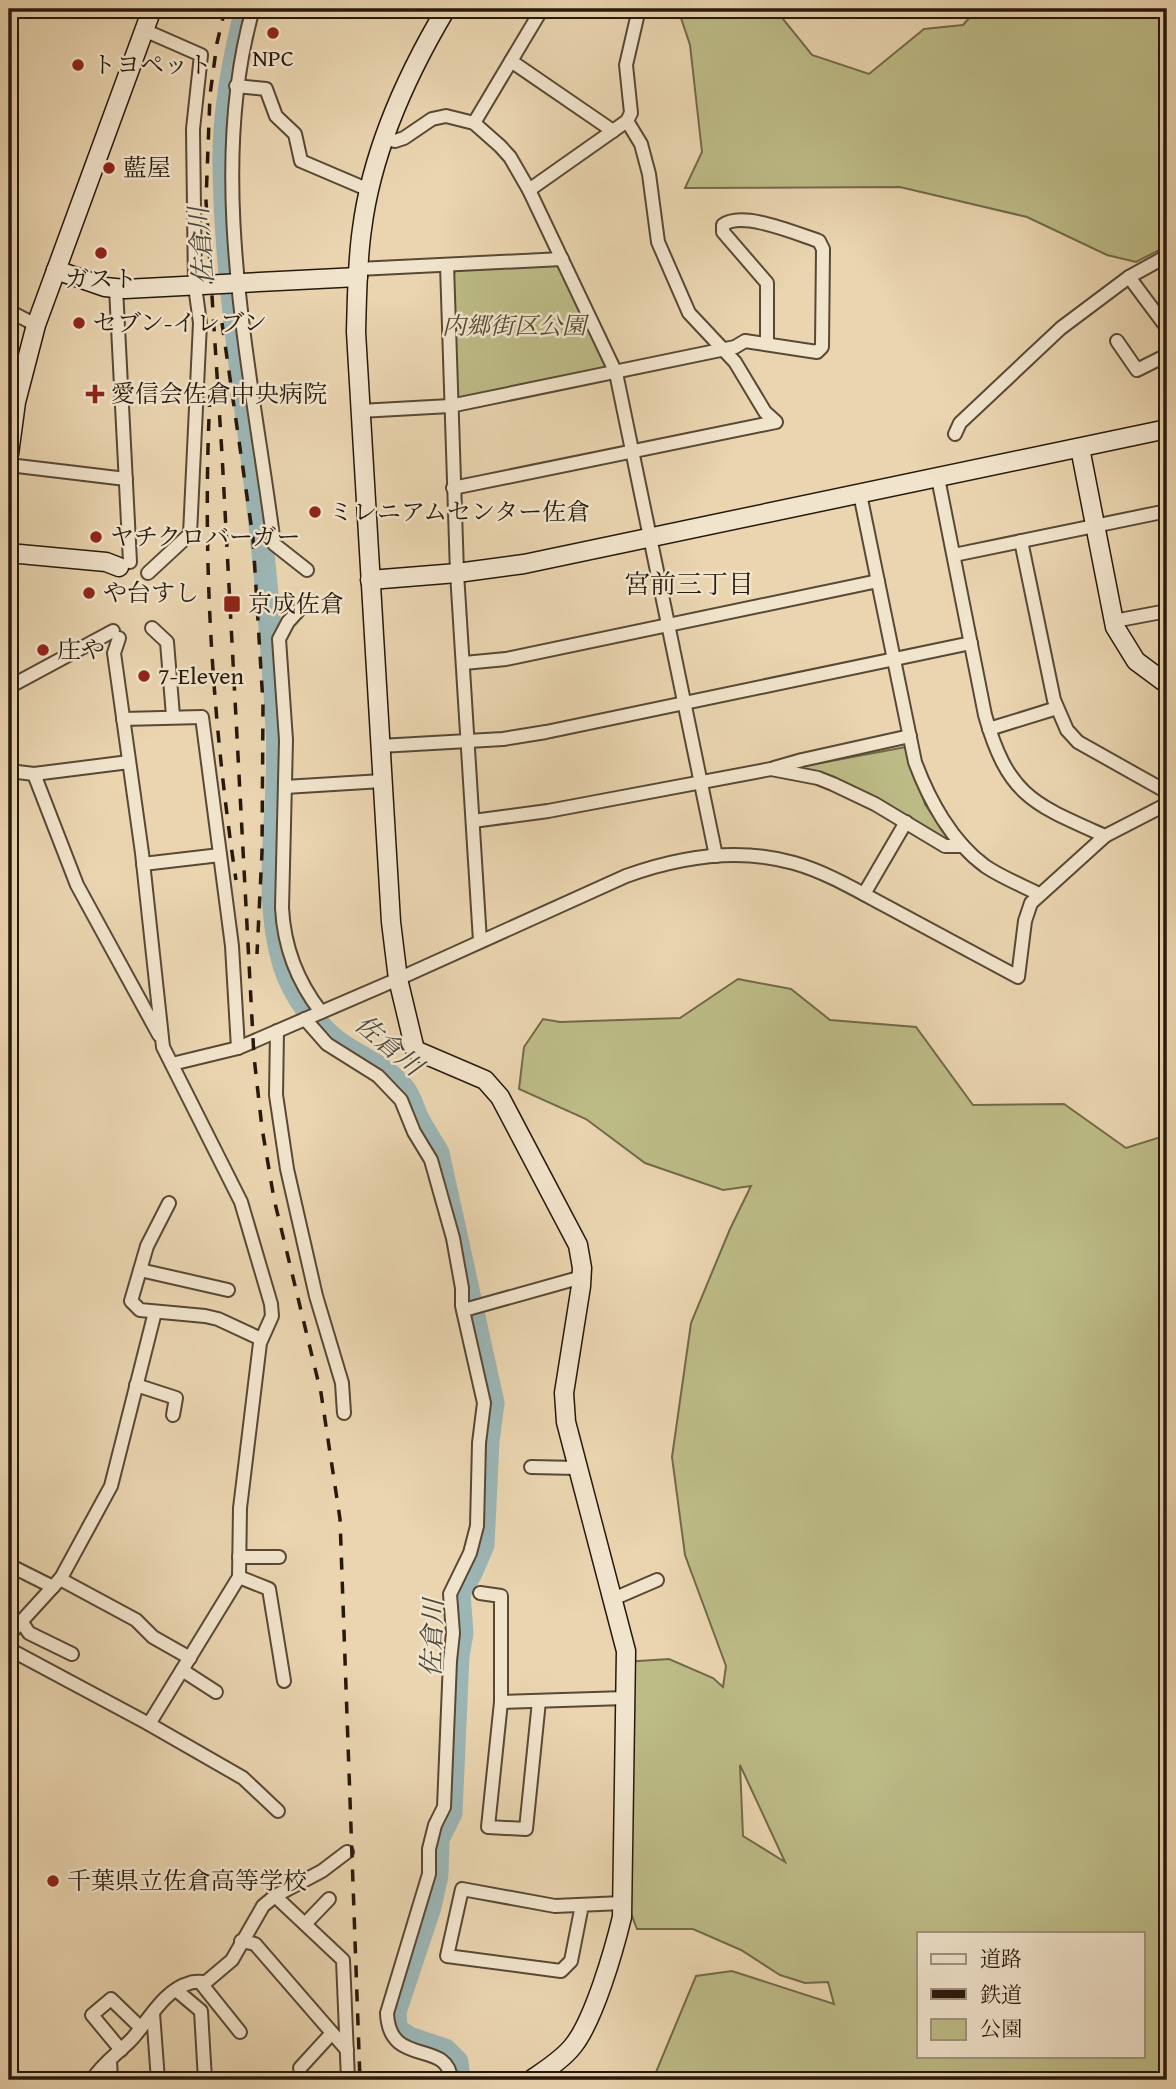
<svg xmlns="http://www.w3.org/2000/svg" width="1176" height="2089" viewBox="0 0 1176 2089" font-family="'Gentium Book Plus','Noto Serif JP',serif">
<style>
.green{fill:#bdbc87;stroke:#726a49;stroke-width:2;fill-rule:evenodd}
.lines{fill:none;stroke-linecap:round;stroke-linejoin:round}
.river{stroke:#9cb6b6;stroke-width:23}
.street-casing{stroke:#584834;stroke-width:16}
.secondary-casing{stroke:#27190b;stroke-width:21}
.street{stroke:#f1e4cc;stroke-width:12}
.secondary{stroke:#f1e4cc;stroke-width:18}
.rail{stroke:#27190b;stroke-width:3.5;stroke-dasharray:12 12;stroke-linecap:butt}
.poi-dot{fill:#8f2418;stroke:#f1e4cc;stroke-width:2.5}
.labels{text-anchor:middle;stroke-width:5;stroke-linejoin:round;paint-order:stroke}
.poi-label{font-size:24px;fill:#27190b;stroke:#f1e4cc;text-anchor:start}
.park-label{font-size:24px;font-style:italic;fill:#544a30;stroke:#f1e4cc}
.water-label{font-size:26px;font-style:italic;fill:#4a483e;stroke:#f1e4cc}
.neighbourhood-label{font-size:26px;fill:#27190b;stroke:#f1e4cc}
</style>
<rect width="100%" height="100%" fill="#ead5b0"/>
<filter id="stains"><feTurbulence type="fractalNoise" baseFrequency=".00286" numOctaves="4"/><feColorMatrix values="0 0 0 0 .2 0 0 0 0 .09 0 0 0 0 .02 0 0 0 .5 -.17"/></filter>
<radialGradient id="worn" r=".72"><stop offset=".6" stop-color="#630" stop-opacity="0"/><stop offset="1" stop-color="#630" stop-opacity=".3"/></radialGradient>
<g class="green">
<polygon points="678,9 775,9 812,55 869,74 924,29 963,25 977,9 1167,9 1167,246 1136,262 1107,255 1027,217 900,187 685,188 702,152 690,45"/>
<polygon points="558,264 607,363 605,370 460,399 451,393 450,281 457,268"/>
<polygon points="906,747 925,804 948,838 945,841 803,772 799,767"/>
<path d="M738,979L791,989L830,1020L916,1027L973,1105L1064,1104L1126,1148L1167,1135V1209L1160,1210L1167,1215V2080H658L656,2072L696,1976L732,1971L834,2004L828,1982L805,1983L780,1975L741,1950L693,1929H637L621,1887L624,1662L669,1659L713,1678L723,1687L726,1666L685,1555L672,1457L691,1323L730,1229L751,1186L723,1190L645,1163L586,1119L519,1089L524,1047L543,1019L560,1022L680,1018ZM740,1765L785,1862L743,1836ZM919,1933H1143V2056H919Z"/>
</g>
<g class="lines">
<path class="river" d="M246,9C233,60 223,113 224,165C225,260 239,356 251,450C263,543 272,635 277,729C282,806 261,889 284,965C293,995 318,1030 345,1047C365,1060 388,1069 404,1089C410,1096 413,1108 417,1117C423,1129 431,1141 438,1153L493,1403L488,1442L483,1545L471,1573L459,1593L462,1633L458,1656L451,1813L438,1839L437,1875L430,1907L395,2012L396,2029L409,2038L445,2050L457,2062L459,2080"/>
<g class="street-casing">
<g id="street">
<path d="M253,9C205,177 252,373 274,544L307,570"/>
<polyline points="144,30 201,55 193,129 195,286 200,323 190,534 148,573"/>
<polyline points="511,61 613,131"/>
<polyline points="236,86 266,89 276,116 295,134 301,161 369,190"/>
<polyline points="474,123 542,9"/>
<polyline points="384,138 395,141 404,138 432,119 446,116 474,123 500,146 510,157 529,190 616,373 716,856"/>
<polyline points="529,190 627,121 631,113 626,65 639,9"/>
<polyline points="447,265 457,573 480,941"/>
<polyline points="358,269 562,259"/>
<polyline points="1129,277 1167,256"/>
<polyline points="116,288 130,562"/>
<polyline points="9,311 36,325"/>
<polyline points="1117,341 1137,370 1167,355"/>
<path d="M360,411L450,406L735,347L745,341L817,352L822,347L823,249L819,241C797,234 742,210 723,225V232L767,283V344"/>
<polyline points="955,434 960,423 1061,328 1129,277 1167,328"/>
<polyline points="9,465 126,479"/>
<path d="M938,478L985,715C1008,796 1033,804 1105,836"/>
<polyline points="453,488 776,422 765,412 735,362 689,313 658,242 649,174 641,144 627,121"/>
<path d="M860,494L915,762C929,800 952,842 985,866C1001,877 1021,885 1039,894"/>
<polyline points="1021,541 1054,700 1067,730 1078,742 1167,792"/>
<polyline points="954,555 1167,511"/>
<path d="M308,600L288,622L279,639L286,740L282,908C284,947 297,981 321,1012"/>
<polyline points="1114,621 1167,611"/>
<polyline points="152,628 167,642 173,716"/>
<polyline points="119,638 114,653 142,853 163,1047 241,1202 271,1304 272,1316 260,1343 240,1508 239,1577 149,1724"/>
<polyline points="464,663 506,659 878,581"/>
<polyline points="9,687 113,631"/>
<polyline points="123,719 202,717 232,946 238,1048"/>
<polyline points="989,729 1057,708"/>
<polyline points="380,746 503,739 546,732 971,643"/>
<polyline points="774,768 802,760 910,736"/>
<polyline points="9,771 34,774 129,762"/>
<polyline points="34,774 77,885 159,1035"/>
<polyline points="285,787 382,781"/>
<polyline points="473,821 548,811 771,769 818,778 833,784 875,804 945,846 963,846"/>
<polyline points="143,864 220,855"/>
<polyline points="864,894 906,822"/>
<path d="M305,1019L327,1044L378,1076L401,1100L414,1132L431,1160L453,1238L462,1288V1306L484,1403L479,1443L477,1526L470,1553L450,1594L453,1633L450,1661L444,1807L435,1825L429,1849V1874L387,2013C389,2069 449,2038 451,2080"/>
<polyline points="277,1031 276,1095 287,1169 316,1296 342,1383 344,1413"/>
<path d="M172,1064L238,1048L398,979L626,876C679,857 738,847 794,863C826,872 856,890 886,906C930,930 974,953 1018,977L1025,921L1031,903L1105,836L1167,804"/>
<polyline points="169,1203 147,1246 131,1301 140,1310 205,1316 218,1319 261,1339"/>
<polyline points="140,1270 228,1290"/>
<polyline points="464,1310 582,1277"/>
<polyline points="136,1385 176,1398 173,1415"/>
<polyline points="531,1467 578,1468"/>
<polyline points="239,1557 279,1557"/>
<polyline points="9,1565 53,1587"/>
<polyline points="239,1577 269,1589 284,1681"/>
<polyline points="60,1579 136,1620 153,1637 190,1658"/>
<polyline points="480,1593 501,1596 501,1702 625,1698"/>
<polyline points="613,1599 657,1580"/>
<polyline points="21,1621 29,1633 72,1654"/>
<polyline points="9,1635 61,1578 111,1486 155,1312"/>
<polyline points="9,1649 149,1724 243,1778 278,1811"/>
<polyline points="182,1670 216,1692"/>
<polyline points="501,1702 488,1827 526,1829 539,1701"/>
<polyline points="275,1896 343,1960 348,2080"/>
<polyline points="582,1905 571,1961 561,1971 447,1956 462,1889 555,1906 622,1903"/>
<polyline points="305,1924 329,1899"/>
<polyline points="241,1941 255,1944 347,2050"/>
<polyline points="200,1982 240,2032"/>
<polyline points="176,1990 201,2011 205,2080"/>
<polyline points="153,2013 158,2080"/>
<polyline points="121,2050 92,2015 111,1999 141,2028"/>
<polyline points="110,2060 111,2080"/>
<polyline points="300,2068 332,2033"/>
<path d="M92,2080C102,2064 117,2054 131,2040C148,2022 163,1990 190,1983C194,1981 201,1982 206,1982L232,1960L263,1906L275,1896L322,1871L347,1852"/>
</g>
</g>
<g class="secondary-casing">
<g id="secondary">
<path d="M446,9C406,76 372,150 362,229C357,263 357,298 356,332L391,922L398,979L415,1050L485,1080L500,1097L578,1245L582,1268L581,1286L564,1393L566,1422L626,1651L622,1917C614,1950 594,2020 573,2046C562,2060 545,2070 531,2080"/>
<polyline points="56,270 105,287 125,289 358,277"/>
<polyline points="1080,448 1115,627 1136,661 1167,684"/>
<polyline points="9,454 16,402 36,325 152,9"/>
<polyline points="9,553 106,562 119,567"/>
<polyline points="370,580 457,573 524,564 1167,429"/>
</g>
</g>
<use href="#street" class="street"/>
<use href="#secondary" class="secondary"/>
<g class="rail">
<polyline points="225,9 217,43 210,95 206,201 222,454 254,1057 262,1128 274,1199 321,1393 340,1519 360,2080"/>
<polyline points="222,323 253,538 263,704 262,852 257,954"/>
<path d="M210,395C202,557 212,719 236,880"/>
</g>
</g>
<g class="poi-dot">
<circle cx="273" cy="33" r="7"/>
<circle cx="78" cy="65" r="7"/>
<circle cx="109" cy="168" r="7"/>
<circle cx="101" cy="253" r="7"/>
<circle cx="79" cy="323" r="7"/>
<path d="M91.5 383.5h7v7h7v7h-7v7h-7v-7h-7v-7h7z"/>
<circle cx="315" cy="512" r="7"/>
<circle cx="96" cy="537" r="7"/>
<circle cx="89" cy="593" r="7"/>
<rect x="223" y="595" width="18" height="18" rx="3.5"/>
<circle cx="43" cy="650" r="7"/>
<circle cx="144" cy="676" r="7"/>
<circle cx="53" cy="1881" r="7"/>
</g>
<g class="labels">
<g class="poi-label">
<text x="273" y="66" text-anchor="middle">NPC</text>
<text x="92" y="73">トヨペット</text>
<text x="123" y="176">藍屋</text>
<text x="101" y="287" text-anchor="middle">ガスト</text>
<text x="93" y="331">セブン-イレブン</text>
<text x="111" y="402">愛信会佐倉中央病院</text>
<text x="329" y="520">ミレニアムセンター佐倉</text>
<text x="110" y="545">ヤチクロバーガー</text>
<text x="103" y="601">や台すし</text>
<text x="248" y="612">京成佐倉</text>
<text x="57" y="658">庄や</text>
<text x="158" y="684">7-Eleven</text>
<text x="67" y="1889">千葉県立佐倉高等学校</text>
</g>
<g class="park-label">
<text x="514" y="334">内郷街区公園</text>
</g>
<g class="water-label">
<text transform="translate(201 246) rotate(-94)" y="9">佐倉川</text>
<text transform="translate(389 1045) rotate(40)" y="9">佐倉川</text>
<text transform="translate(432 1638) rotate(-88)" y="9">佐倉川</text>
</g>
<g class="neighbourhood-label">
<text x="689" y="593">宮前三丁目</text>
</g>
</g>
<rect width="1176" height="2089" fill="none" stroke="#ead5b0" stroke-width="35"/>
<rect x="10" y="10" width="1155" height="2068" fill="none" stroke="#27190b" stroke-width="3.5"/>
<rect x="18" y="18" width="1141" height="2054" fill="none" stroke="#27190b" stroke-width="2"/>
<rect x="917" y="1932" width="228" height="126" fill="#f1e4cc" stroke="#a0937f" stroke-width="2"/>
<rect x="931" y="1954" width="35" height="10" fill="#f1e4cc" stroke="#a0937f" stroke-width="2"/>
<text x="980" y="1966" font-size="21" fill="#27190b">道路</text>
<rect x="931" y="1989" width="35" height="10" fill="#27190b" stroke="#a0937f" stroke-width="2"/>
<text x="980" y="2002" font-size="21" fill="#27190b">鉄道</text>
<rect x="931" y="2019" width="35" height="21" fill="#bdbc87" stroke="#a0937f" stroke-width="2"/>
<text x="980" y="2036" font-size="21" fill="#27190b">公園</text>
<rect width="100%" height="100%" filter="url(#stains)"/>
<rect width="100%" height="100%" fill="url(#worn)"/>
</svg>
